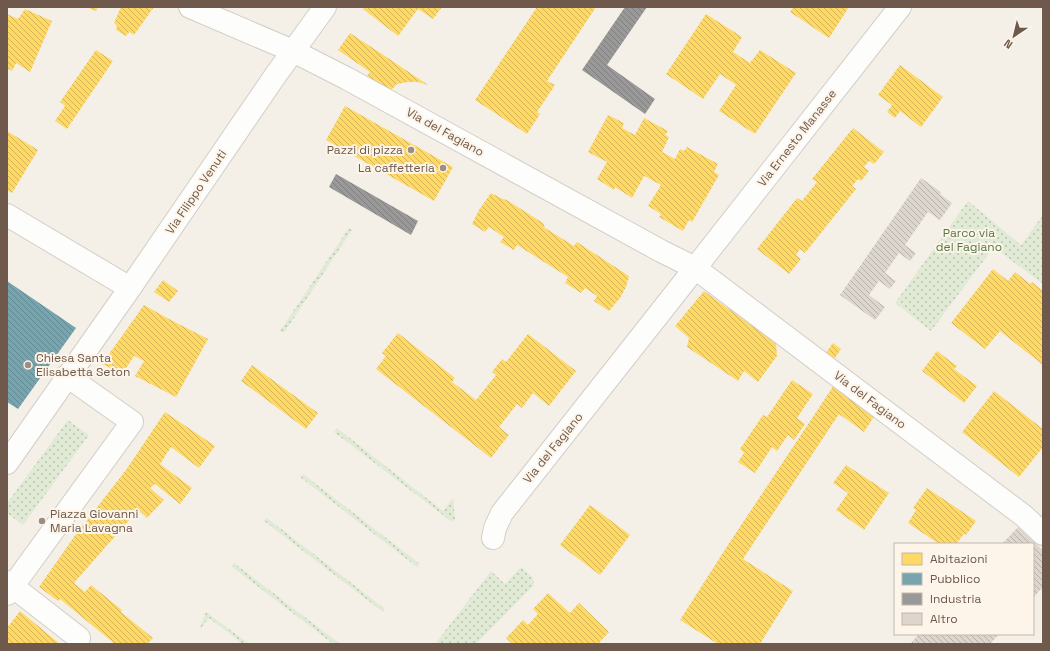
<svg xmlns="http://www.w3.org/2000/svg" width="1050" height="651" viewBox="0 0 1050 651" font-family="'Space Grotesk',sans-serif">
<style>
.green{fill:url(#green-dots)}
.homes{fill:url(#homes-back-hatch)}
.public{fill:url(#public-back-hatch)}
.industry{fill:url(#industry-back-hatch)}
.building{fill:url(#building-back-hatch)}
.lines{fill:none;stroke-linecap:round;stroke-linejoin:round}
.minor-casing{stroke:#d3cdc6;stroke-width:24}
.minor{stroke:#fdfdfc;stroke-width:22}
.poi-dot{fill:#9d8e83;stroke:#fdf5e9;stroke-width:1.5}
.labels{text-anchor:middle;stroke-width:4;stroke-linejoin:round;paint-order:stroke}
.street-label{font-size:12px;fill:#6e594c;stroke:#fdf5e9}
.poi-label{font-size:12px;fill:#6e594c;stroke:#fdf5e9;text-anchor:end}
.park-label{font-size:12px;fill:#557948;stroke:#fdf5e9}
</style>
<defs>
<pattern id="green-dots" width="8" height="8" patternUnits="userSpaceOnUse"><rect width="8" height="8" fill="#e0ead4"/><path d="M2 2h.1M6 6h.1" fill="none" stroke="#bac1ae" stroke-width="1.8" stroke-linecap="round"/></pattern>
<pattern id="homes-back-hatch" width="6" height="6" patternUnits="userSpaceOnUse"><rect width="6" height="6" fill="#ffd966"/><path d="M-1 5l2 2M0 0l6 6M5-1l2 2" fill="none" stroke="#d3b356"/></pattern>
<pattern id="public-back-hatch" width="6" height="6" patternUnits="userSpaceOnUse"><rect width="6" height="6" fill="#76a5af"/><path d="M-1 5l2 2M0 0l6 6M5-1l2 2" fill="none" stroke="#658991"/></pattern>
<pattern id="industry-back-hatch" width="6" height="6" patternUnits="userSpaceOnUse"><rect width="6" height="6" fill="#999"/><path d="M-1 5l2 2M0 0l6 6M5-1l2 2" fill="none" stroke="#81807f"/></pattern>
<pattern id="building-back-hatch" width="6" height="6" patternUnits="userSpaceOnUse"><rect width="6" height="6" fill="#ddd6ce"/><path d="M-1 5l2 2M0 0l6 6M5-1l2 2" fill="none" stroke="#b7b1a9"/></pattern>
</defs>
<rect width="100%" height="100%" fill="#f4f0e8"/>
<g class="green">
<polygon points="968,201 1021,245 1043,215 1043,284 995,248 993,248 931,331 895,303"/>
<polygon points="349,228 352,230 284,333 280,331"/>
<polygon points="68,420 89,435 23,525 7,513 7,503"/>
<polygon points="337,428 443,511 453,498 455,519 452,522 334,432"/>
<polygon points="303,474 420,564 417,567 300,477"/>
<polygon points="267,518 385,609 383,612 264,521"/>
<polygon points="234,563 340,644 332,644 332,643 231,566"/>
<polygon points="521,567 533,578 534,585 476,644 435,644 491,571 505,584"/>
<polygon points="206,612 249,644 243,644 209,618 201,628 200,627"/>
</g>
<g class="homes">
<polygon points="86,7 98,7 96,11"/>
<polygon points="121,7 154,7 134,35 129,32 126,36 116,30 117,26 114,23"/>
<polygon points="365,7 442,7 433,19 418,9 398,36 363,9"/>
<polygon points="537,7 596,7 547,81 555,85 537,112 540,114 527,134 475,100"/>
<polygon points="793,7 849,7 829,38 790,12"/>
<polygon points="25,9 52,21 30,72 16,63 12,71 7,68 7,14 18,19"/>
<polygon points="706,14 742,37 733,52 750,63 760,50 796,73 755,134 719,111 736,85 720,74 703,99 666,74"/>
<polygon points="350,33 382,54 428,85 418,82 408,82 397,84 390,91 367,76 370,72 338,50"/>
<polygon points="96,50 113,61 67,129 55,121 65,106 60,102"/>
<polygon points="900,65 943,97 921,127 900,111 895,118 887,112 892,105 878,95"/>
<polygon points="345,106 453,167 434,201 326,140"/>
<polygon points="608,115 624,123 622,128 635,135 644,118 668,131 665,135 669,137 662,152 675,159 680,149 684,151 687,147 718,164 714,172 719,175 692,222 689,220 683,231 659,217 661,214 648,206 661,185 644,176 632,198 615,187 614,190 597,179 607,162 588,152"/>
<polygon points="853,128 884,152 874,164 869,161 864,167 869,171 861,181 858,179 852,186 856,189 805,253 800,249 796,255 801,259 789,274 757,249 797,198 802,201 817,182 812,179"/>
<polygon points="7,131 38,150 12,193 7,190"/>
<polygon points="491,193 503,199 507,200 543,223 545,228 574,246 577,242 629,276 626,287 620,298 609,311 594,301 597,296 585,288 581,293 565,283 568,277 517,245 514,250 500,242 504,237 489,227 485,232 472,224 479,210"/>
<polygon points="993,269 1008,281 1015,272 1030,284 1032,282 1043,291 1043,365 1000,331 985,349 951,323"/>
<polygon points="163,280 178,291 169,302 154,292"/>
<polygon points="704,291 776,343 777,356 758,382 744,371 738,381 687,347 689,338 675,326"/>
<polygon points="144,305 169,319 208,339 176,397 135,376 144,361 134,356 123,373 102,364"/>
<polygon points="398,333 455,378 452,382 476,400 496,375 492,372 502,359 506,362 528,334 576,371 549,406 533,393 522,408 517,404 499,427 509,435 491,458 376,369 386,356 382,353"/>
<polygon points="833,343 841,349 831,364 822,358"/>
<polygon points="937,351 957,366 954,369 977,386 964,403 922,371"/>
<polygon points="252,365 318,413 306,429 241,381"/>
<polygon points="792,380 813,394 797,418 805,424 794,440 788,435 777,451 772,447 755,473 738,462 744,453 740,449 763,415 767,417"/>
<polygon points="834,385 875,415 864,432 839,414 743,559 793,591 760,644 718,644 680,620 726,548"/>
<polygon points="994,391 1043,429 1043,447 1019,477 962,432"/>
<polygon points="165,412 215,446 199,468 171,447 160,464 192,488 180,504 155,484 150,488 164,500 147,518 138,510 74,583 85,592 91,585 122,610 121,612 153,638 147,644 115,644 60,599 58,601 39,587 74,537 126,470"/>
<polygon points="846,465 889,493 864,530 836,510 848,493 833,483"/>
<polygon points="927,488 976,521 966,535 964,534 956,544 939,544 908,523 916,510 913,508"/>
<polygon points="590,505 630,535 600,575 560,545"/>
<polygon points="548,593 570,613 579,603 609,632 598,644 512,644 506,638 523,620 528,625 538,614 533,609"/>
<polygon points="20,611 60,644 29,644 27,643 27,644 7,644 7,628"/>
</g>
<polygon class="public" points="7,281 76,328 18,409 7,402"/>
<g class="industry">
<polygon points="625,7 647,7 607,65 655,99 645,114 582,70"/>
<polygon points="336,174 418,221 411,235 329,187"/>
</g>
<g class="building">
<polygon points="921,178 941,192 940,194 952,203 940,220 928,212 905,245 916,253 910,261 899,253 885,273 896,281 890,289 879,281 869,295 885,307 875,320 840,295"/>
<polygon points="1018,527 1043,551 1043,587 1033,598 1033,544 1002,544"/>
<polygon points="919,634 999,634 990,644 910,644"/>
</g>
<g class="lines">
<g class="minor-casing">
<g id="minor">
<polyline points="190,7 293,51 346,78 661,251 695,268 1024,516 1043,534"/>
<polyline points="7,215 130,288"/>
<polyline points="7,463 130,288 275,76 325,7"/>
<polyline points="493,538 495,528 502,513 685,281 900,7"/>
<polyline points="7,582 79,638"/>
<polyline points="7,594 132,422 67,376"/>
</g>
</g>
<use href="#minor" class="minor"/>
</g>
<g class="poi-dot">
<circle cx="411" cy="150" r="4"/>
<circle cx="443" cy="168" r="4"/>
<circle cx="28" cy="365" r="4"/>
<circle cx="42" cy="521" r="4"/>
</g>
<g class="labels">
<g class="street-label">
<text transform="translate(445 132) rotate(29)" y="4">Via del Fagiano</text>
<text transform="translate(797 138) rotate(-52)" y="4">Via Ernesto Manasse</text>
<text transform="translate(196 192) rotate(-56)" y="4">Via Filippo Venuti</text>
<text transform="translate(870 400) rotate(37)" y="4">Via del Fagiano</text>
<text transform="translate(553 448) rotate(-51)" y="4">Via del Fagiano</text>
</g>
<g class="poi-label">
<text x="403" y="154">Pazzi di pizza</text>
<text x="435" y="172">La caffetteria</text>
<text x="36" y="362" text-anchor="start">Chiesa Santa<tspan x="36" dy="14">Elisabetta Seton</tspan></text>
<text x="50" y="518" text-anchor="start">Piazza Giovanni<tspan x="50" dy="14">Maria Lavagna</tspan></text>
</g>
<g class="park-label">
<text x="969" y="237">Parco via<tspan x="969" dy="14">del Fagiano</tspan></text>
</g>
</g>
<rect width="1050" height="651" fill="none" stroke="#6e594c" stroke-width="16"/>
<rect x="894" y="543" width="140" height="92" fill="#fdf5e9" stroke="#c4b7aa"/>
<rect x="902" y="553" width="20" height="12" fill="#ffd966" stroke="#c4b7aa"/>
<text x="930" y="563" font-size="12" fill="#6e594c">Abitazioni</text>
<rect x="902" y="573" width="20" height="12" fill="#76a5af" stroke="#c4b7aa"/>
<text x="930" y="583" font-size="12" fill="#6e594c">Pubblico</text>
<rect x="902" y="593" width="20" height="12" fill="#999999" stroke="#c4b7aa"/>
<text x="930" y="603" font-size="12" fill="#6e594c">Industria</text>
<rect x="902" y="613" width="20" height="12" fill="#ddd6ce" stroke="#c4b7aa"/>
<text x="930" y="623" font-size="12" fill="#6e594c">Altro</text>
<g transform="translate(1014 36) rotate(215)" stroke="#fdf5e9" stroke-width="3" paint-order="stroke">
<path d="M0-3L7 15L0 10L-7 15Z" fill="#6e594c"/>
<text y="-6" font-size="11" font-weight="bold" text-anchor="middle" fill="#6e594c">N</text>
</g>
</svg>
